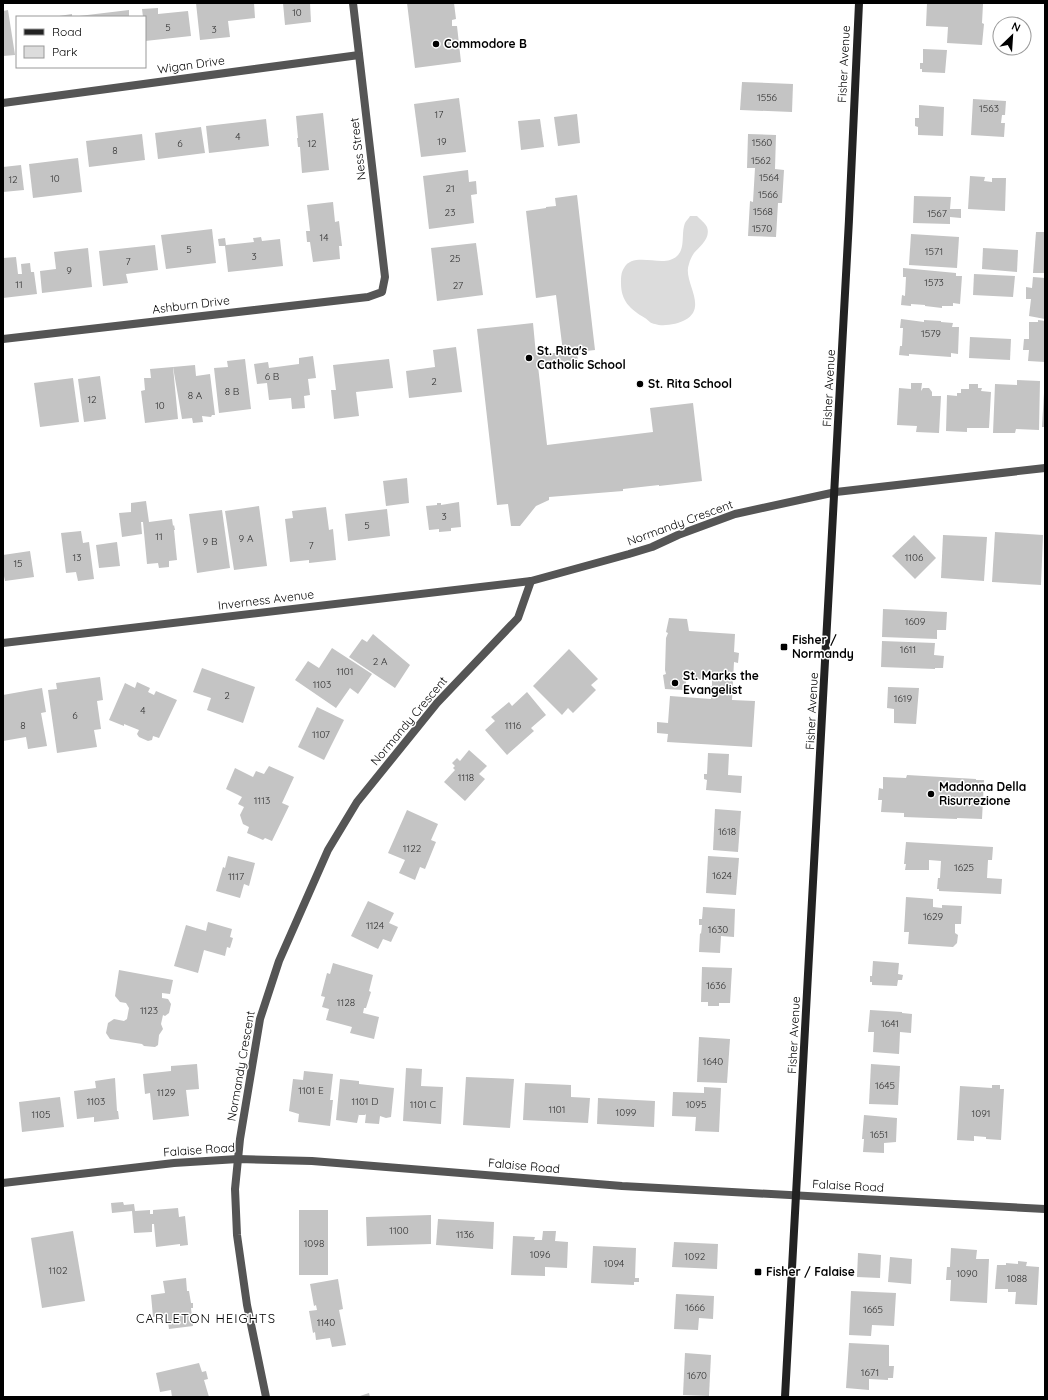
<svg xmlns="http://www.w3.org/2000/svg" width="1048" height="1400" viewBox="0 0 1048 1400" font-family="Quicksand,sans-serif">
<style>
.green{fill:#dcdcdc}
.building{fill:#c4c4c4}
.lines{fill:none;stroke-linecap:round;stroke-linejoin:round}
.minor{stroke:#555;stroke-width:8}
.secondary{stroke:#222;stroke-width:8}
.poi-dot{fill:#000;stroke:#fff;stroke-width:1.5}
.labels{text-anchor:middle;stroke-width:3;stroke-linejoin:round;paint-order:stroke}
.number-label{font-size:10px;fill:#313131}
.poi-label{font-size:12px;font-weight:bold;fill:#000;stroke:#fff;text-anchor:start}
.street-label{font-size:12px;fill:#000;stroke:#fff}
.neighbourhood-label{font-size:13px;letter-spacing:1px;fill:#000;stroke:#fff}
</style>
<rect width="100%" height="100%" fill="#fff"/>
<path class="green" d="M690,216H697C700,219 705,223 707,227C711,238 700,246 694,253C692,256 690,260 689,264C682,281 709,307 685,320C678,324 663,327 655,324C651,324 648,320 645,318C630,309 621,301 621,283C621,277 621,273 624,268C632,253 656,264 670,260C688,254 680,236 685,223C686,221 689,218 690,216Z"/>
<g class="building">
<polygon points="196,3 254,3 255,18 228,21 230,37 200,40"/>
<polygon points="283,3 310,3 311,22 285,25"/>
<polygon points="407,3 454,3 456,19 452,20 452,26 457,26 461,62 415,68"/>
<polygon points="927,3 983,4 982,23 984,24 982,45 947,43 948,27 926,26"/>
<polygon points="158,8 158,14 188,11 191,36 145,41 145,17 143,17 142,9"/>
<polygon points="8,10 15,55 3,56 3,11"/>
<polygon points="129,10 129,17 80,17 79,16"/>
<polygon points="72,14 72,17 59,17 59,16"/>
<polygon points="923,49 947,50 945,73 922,72 922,69 920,69 920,63 923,63"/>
<polygon points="742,82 793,84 792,112 740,110"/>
<polygon points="459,98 466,152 421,157 414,104"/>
<polygon points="973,99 1006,101 1005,115 1002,115 1001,123 1005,123 1004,137 971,135"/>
<polygon points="919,105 944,107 943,136 918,135 918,127 915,126 915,118 919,118"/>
<polygon points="323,113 329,170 302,173 300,147 298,147 297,138 298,138 296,116"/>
<polygon points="577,114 580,143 558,146 554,117"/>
<polygon points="266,119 269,146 209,153 206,126"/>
<polygon points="540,119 544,147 521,150 518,121"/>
<polygon points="201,127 205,153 158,159 155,133"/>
<polygon points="142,134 145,160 89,167 86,141"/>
<polygon points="748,134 776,135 775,169 784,170 782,203 778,203 776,237 748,236 750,201 753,202 755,168 747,168"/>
<polygon points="78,158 82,192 33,198 29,164"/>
<polygon points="21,165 24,190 3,192 3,167"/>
<polygon points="468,170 469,182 476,181 477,194 471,195 474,223 429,229 423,176"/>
<polygon points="970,176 985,177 984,181 992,182 992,178 1006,178 1005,211 968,209"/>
<polygon points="577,195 595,350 577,352 578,362 538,366 547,445 653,432 650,408 693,403 702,481 659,486 659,485 623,489 623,491 549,497 549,500 536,506 520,526 511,526 508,504 497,505 477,329 533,323 536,355 563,352 556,295 536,298 526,211 546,208 546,207 556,206 555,198"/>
<polygon points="914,196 951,197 950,209 961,209 961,218 950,217 950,224 913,223"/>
<polygon points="333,202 335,222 339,221 342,246 339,246 340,259 313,262 310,242 307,242 306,231 310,231 307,205"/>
<polygon points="212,229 216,263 166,269 161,235"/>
<polygon points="1036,232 1045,232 1045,273 1033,273"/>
<polygon points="911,234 959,237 957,268 909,265"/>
<polygon points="261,237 262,241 280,239 283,266 228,272 225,246 219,246 218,239 225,238 226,245 254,242 253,238"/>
<polygon points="476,243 483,295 437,301 431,248"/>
<polygon points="155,245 158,270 126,274 128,283 103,286 99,251"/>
<polygon points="88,248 92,287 42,293 40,271 56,269 54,252"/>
<polygon points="983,248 1018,250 1017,272 982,269"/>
<polygon points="16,257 18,274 22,274 21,264 30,263 31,272 34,272 37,294 3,298 3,258"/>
<polygon points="903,268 956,273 956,276 962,276 960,304 953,303 953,306 942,306 942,308 925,306 925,305 911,304 911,306 901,305 902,295 905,296 906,277 903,277"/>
<polygon points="974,274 1015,276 1013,297 973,295"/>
<polygon points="1033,277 1045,278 1045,319 1029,316 1031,299 1026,299 1026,287 1032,288"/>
<polygon points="901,319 924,322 924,320 941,321 941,322 953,323 952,327 959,327 958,354 951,353 951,357 909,354 909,356 899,355 900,346 902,346 903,328 900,328"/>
<polygon points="1038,320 1045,321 1045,362 1028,361 1029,350 1023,350 1024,339 1029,339 1029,322 1038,322"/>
<polygon points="970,337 1011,339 1010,360 969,358"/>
<polygon points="456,347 462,392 409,398 406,371 435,367 433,350"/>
<polygon points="313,356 316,378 308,379 310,395 304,396 305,408 292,409 291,398 269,400 267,383 257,384 254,364 268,362 269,368 299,364 299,358"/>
<polygon points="245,359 251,409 219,413 214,368 228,367 227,361"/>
<polygon points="389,359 393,388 356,392 359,416 334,419 331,390 336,390 333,365"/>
<polygon points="195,365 196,376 210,374 215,415 212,415 211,417 202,416 203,422 193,423 192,418 182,419 173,367"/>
<polygon points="173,367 178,419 145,423 141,391 145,390 144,378 151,378 150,369"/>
<polygon points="100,376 106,419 84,422 78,379"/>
<polygon points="73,378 79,422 40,427 34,383"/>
<polygon points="1017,380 1040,381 1039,430 1016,429 1015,433 993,433 995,384 1017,385"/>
<polygon points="911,383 922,383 921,391 923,388 929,388 932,392 932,396 941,396 939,433 916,432 917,426 897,425 899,388 911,389"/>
<polygon points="969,384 978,384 978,388 982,388 981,391 991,392 989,428 967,428 967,432 946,431 947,395 957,396 957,393 961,393 961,389 969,389"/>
<polygon points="1044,393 1045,393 1045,427 1042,427"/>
<polygon points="407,478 409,503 386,506 383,481"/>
<polygon points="146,501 149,522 172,519 173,526 174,525 175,530 174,530 177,560 169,561 169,567 159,568 158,563 147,564 143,522 141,522 142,534 122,537 119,513 131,512 131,503"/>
<polygon points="459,502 461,527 451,528 451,531 439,532 439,529 429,530 426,506 437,505 437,503 441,503 441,505"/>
<polygon points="259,506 267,566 234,570 225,511"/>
<polygon points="326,507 329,530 333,529 336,560 309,563 309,560 290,562 285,519 293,518 292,511"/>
<polygon points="387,509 390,536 348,541 345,514"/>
<polygon points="222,510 230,568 197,573 189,514"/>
<polygon points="81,531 83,543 89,542 94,579 78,581 76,572 66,573 61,533"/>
<polygon points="995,532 1043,535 1041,585 992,582"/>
<polygon points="914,535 936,558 915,579 892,556"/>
<polygon points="943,535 987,537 984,581 941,578"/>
<polygon points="117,542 120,566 99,568 96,545"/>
<polygon points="30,551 34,577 5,581 3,571 3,555"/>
<polygon points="883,609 947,612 946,630 937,630 937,639 882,637"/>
<polygon points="669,618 687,619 689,631 735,634 734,652 739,653 738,663 734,662 732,700 755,701 752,747 667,742 668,734 657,733 657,722 668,723 670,696 711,699 712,694 708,694 709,686 712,686 712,680 687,678 684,690 665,689 663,675 666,674 665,670 666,638 668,633 666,632"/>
<polygon points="373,634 410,665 395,688 349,657 362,639 367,642"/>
<polygon points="882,641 935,643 934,655 944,656 943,668 935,668 935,669 881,667"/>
<polygon points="332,648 372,674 358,694 350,688 336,708 295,680 308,661 319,668"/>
<polygon points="569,649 598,679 591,685 596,690 573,713 568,708 562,715 533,686"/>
<polygon points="202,668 255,687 243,723 207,710 211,698 193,692"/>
<polygon points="100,677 103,700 97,701 101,729 94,730 97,747 57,753 48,690 57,689 56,683"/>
<polygon points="137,682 150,688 148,692 154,695 156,691 177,700 159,738 153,736 152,740 148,741 139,737 137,734 139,730 124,724 124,726 109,720 125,683 135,688"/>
<polygon points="888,687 919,688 916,724 894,723 894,709 887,708"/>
<polygon points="42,688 46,712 41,713 47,746 28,749 26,737 3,741 3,695"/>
<polygon points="527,692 546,715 531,728 534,731 507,755 485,730 495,721 491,717 509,702 512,706"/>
<polygon points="317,707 344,720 324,760 298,747"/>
<polygon points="469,750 487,766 479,774 485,779 465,801 444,782 455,770 453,768 455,766 452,763 457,758 460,761"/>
<polygon points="708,753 729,754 728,775 742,776 741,793 706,790 707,780 704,779 704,774 707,774"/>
<polygon points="269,766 294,777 282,803 289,806 272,841 265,838 263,840 247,833 249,827 243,824 240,815 244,807 238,804 242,797 226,789 235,768 253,777 256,771 264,774"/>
<polygon points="907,775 976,779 976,780 984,780 982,819 957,818 957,819 904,817 904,813 881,812 882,800 878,800 879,788 883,789 883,777 906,778"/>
<polygon points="715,809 741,811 738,852 713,850"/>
<polygon points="407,810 438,824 431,840 436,842 425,869 420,867 415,880 399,873 405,860 388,853"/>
<polygon points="906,842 993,847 992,860 988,860 987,878 1002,879 1001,894 939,891 939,889 937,889 938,878 940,878 941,861 929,860 929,870 905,870 906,864 904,864"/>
<polygon points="228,856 255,863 249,886 244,884 240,898 216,891 223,867 225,868"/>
<polygon points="708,856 739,858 736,895 706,893"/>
<polygon points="906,897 933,899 933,907 942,908 942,905 962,906 961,924 955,924 955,933 958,935 957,943 953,947 908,944 909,932 904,932"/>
<polygon points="368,901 394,913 389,923 398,927 391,942 383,939 378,949 351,936"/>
<polygon points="703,907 735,909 734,937 721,936 720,953 699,952 700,933 701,934 702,925 699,925 699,919 702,919"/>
<polygon points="208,922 232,929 230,937 233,938 230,948 227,947 225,956 204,950 198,973 174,966 186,925 206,931"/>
<polygon points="873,961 899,963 898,974 903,975 902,980 898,980 897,986 872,985 872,982 870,982 870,976 872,976"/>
<polygon points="333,963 373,975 369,991 371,992 366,1008 364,1008 363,1013 379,1017 374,1039 350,1033 352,1027 326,1020 329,1009 322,1007 325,997 321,996 327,973 330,974"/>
<polygon points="702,967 732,968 730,1003 719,1003 719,1006 708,1006 708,1002 701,1002"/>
<polygon points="119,970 173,980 170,994 162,993 162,998 168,999 171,1004 169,1013 165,1016 163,1015 161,1024 163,1029 159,1035 158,1045 155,1047 144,1046 142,1044 110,1039 106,1033 108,1023 114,1019 124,1021 127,1019 129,1008 126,1003 120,1002 115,996"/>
<polygon points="870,1010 902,1012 902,1013 912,1014 911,1033 900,1032 899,1054 873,1052 874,1032 868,1032"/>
<polygon points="699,1037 730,1039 727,1083 697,1082"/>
<polygon points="197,1064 199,1089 186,1090 189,1116 153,1120 150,1093 145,1094 143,1074 171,1071 171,1066"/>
<polygon points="871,1064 900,1066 898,1105 869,1104"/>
<polygon points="406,1068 422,1069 421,1086 443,1087 441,1124 403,1121"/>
<polygon points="304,1071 333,1074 330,1100 333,1100 330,1126 298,1122 299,1114 289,1111 293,1079 303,1080"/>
<polygon points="466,1077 514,1079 510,1128 463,1125"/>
<polygon points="115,1078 117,1111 118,1111 119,1119 94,1122 94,1117 77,1119 74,1091 96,1088 95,1081"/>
<polygon points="340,1079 359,1081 359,1084 394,1088 391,1117 386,1118 380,1116 379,1124 365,1123 366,1114 365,1115 359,1115 359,1114 357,1123 336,1120"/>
<polygon points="525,1083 571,1085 571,1097 590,1098 588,1123 523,1120"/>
<polygon points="992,1085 1000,1085 1000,1089 1004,1089 1001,1140 986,1139 986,1137 974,1136 974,1141 957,1140 960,1086 992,1088"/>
<polygon points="704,1087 721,1088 719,1132 695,1131 696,1117 672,1116 673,1092 704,1093"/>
<polygon points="60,1097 64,1127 22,1132 19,1102"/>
<polygon points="598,1098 655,1101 654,1127 597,1124"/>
<polygon points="864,1115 897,1118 896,1142 884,1143 884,1153 863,1152 864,1139 862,1139"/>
<polygon points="123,1202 124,1205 134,1204 135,1211 150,1210 150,1214 153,1214 153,1210 178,1208 179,1217 185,1216 188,1245 180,1246 180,1244 156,1247 154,1224 152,1224 152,1232 134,1233 132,1211 112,1213 111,1203"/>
<rect x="299" y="1210" width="29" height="65"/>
<polygon points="431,1215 431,1244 367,1246 366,1217"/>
<polygon points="438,1219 494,1222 493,1249 436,1245"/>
<polygon points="73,1231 85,1301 42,1308 31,1238"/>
<polygon points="543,1231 556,1231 555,1241 568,1242 567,1268 545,1267 545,1276 511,1275 513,1236 535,1237 534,1240 542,1240"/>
<polygon points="674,1242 718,1244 717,1269 672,1267"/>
<polygon points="593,1246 636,1248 635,1278 639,1278 639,1282 634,1282 634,1285 591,1283"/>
<polygon points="951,1248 977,1250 976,1259 989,1259 987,1303 950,1301 951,1280 946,1280 947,1267 950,1267"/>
<polygon points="858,1253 881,1255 880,1278 857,1277"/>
<polygon points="890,1257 912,1259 911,1284 888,1282"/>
<polygon points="1018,1261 1027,1262 1026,1266 1039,1267 1037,1305 1015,1304 1016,1292 1008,1292 1008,1289 995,1289 997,1265 1006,1265 1006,1263 1018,1264"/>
<polygon points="186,1278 187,1291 189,1291 191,1303 193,1303 193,1308 191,1308 193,1326 169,1329 167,1315 153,1317 151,1295 165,1293 163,1281"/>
<polygon points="338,1279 343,1309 339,1310 346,1345 332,1347 330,1338 316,1340 315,1332 313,1333 309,1311 317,1310 316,1305 314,1306 310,1284"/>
<polygon points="851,1291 896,1293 894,1326 872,1325 871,1336 849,1335"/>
<polygon points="676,1294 714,1296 713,1319 699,1318 698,1330 674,1329"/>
<polygon points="849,1343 889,1345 889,1366 894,1366 893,1378 888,1378 888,1380 869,1379 869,1390 846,1388"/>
<polygon points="685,1353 711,1355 709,1396 683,1395"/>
<polygon points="199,1363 202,1372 206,1371 208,1379 204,1380 209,1397 172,1397 171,1390 160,1392 156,1373"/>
<polygon points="369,1393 370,1397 357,1397"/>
</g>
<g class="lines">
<g class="minor">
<polyline points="3,103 359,55"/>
<polyline points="3,339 368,297 382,292 385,277 353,3"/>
<polyline points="3,643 531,581 629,554 652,547 678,535 735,514 836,492 1045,468"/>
<polyline points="3,1183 174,1163 238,1159 312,1161 622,1186 1045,1209"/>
<polyline points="266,1397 247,1305 237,1235 235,1189 240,1139 260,1019 279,961 328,850 357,802 437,703 518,618 531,581"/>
</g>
<path class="secondary" d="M785,1397C814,933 838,468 859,3"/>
</g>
<g class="poi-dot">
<circle cx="436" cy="44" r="4"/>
<circle cx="529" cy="358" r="4"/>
<circle cx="640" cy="384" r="4"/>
<rect x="780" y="643" width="8" height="8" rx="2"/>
<circle cx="675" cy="683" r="4"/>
<circle cx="931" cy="794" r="4"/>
<rect x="754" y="1268" width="8" height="8" rx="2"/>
</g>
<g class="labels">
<g class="number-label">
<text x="297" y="16">10</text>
<text x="168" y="31">5</text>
<text x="214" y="33">3</text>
<text x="767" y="101">1556</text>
<text x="989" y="112">1563</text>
<text x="439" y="118">17</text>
<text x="238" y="140">4</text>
<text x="442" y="145">19</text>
<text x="762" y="146">1560</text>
<text x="180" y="147">6</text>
<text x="312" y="147">12</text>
<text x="115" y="154">8</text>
<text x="761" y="164">1562</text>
<text x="769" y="181">1564</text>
<text x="55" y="182">10</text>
<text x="13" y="183">12</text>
<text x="450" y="192">21</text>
<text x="768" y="198">1566</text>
<text x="763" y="215">1568</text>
<text x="450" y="216">23</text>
<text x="937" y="217">1567</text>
<text x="762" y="232">1570</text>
<text x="324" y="241">14</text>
<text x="189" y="253">5</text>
<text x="934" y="255">1571</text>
<text x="254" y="260">3</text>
<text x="455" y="262">25</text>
<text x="128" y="265">7</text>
<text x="69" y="274">9</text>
<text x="934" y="286">1573</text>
<text x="19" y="288">11</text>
<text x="458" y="289">27</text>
<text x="931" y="337">1579</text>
<text x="272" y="380">6 B</text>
<text x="434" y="385">2</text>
<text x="232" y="395">8 B</text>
<text x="195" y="399">8 A</text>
<text x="92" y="403">12</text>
<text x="160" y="409">10</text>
<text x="444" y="520">3</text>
<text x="367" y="529">5</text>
<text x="159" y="540">11</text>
<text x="246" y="542">9 A</text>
<text x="210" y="545">9 B</text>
<text x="311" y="549">7</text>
<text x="77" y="561">13</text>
<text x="914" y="561">1106</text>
<text x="18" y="567">15</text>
<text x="915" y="625">1609</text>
<text x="908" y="653">1611</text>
<text x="380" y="665">2 A</text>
<text x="345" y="675">1101</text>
<text x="322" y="688">1103</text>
<text x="227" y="699">2</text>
<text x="903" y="702">1619</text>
<text x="143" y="714">4</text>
<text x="75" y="719">6</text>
<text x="23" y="729">8</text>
<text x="513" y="729">1116</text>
<text x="321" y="738">1107</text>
<text x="466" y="781">1118</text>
<text x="262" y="804">1113</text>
<text x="727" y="835">1618</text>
<text x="412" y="852">1122</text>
<text x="964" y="871">1625</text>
<text x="722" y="879">1624</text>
<text x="236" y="880">1117</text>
<text x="933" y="920">1629</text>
<text x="375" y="929">1124</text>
<text x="718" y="933">1630</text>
<text x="716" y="989">1636</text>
<text x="346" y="1006">1128</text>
<text x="149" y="1014">1123</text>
<text x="890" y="1027">1641</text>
<text x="713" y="1065">1640</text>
<text x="885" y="1089">1645</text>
<text x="311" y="1094">1101 E</text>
<text x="166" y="1096">1129</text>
<text x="96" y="1105">1103</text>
<text x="365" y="1105">1101 D</text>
<text x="423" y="1108">1101 C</text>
<text x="696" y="1108">1095</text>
<text x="557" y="1113">1101</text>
<text x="626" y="1116">1099</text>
<text x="981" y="1117">1091</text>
<text x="41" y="1118">1105</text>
<text x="879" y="1138">1651</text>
<text x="399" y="1234">1100</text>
<text x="465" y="1238">1136</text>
<text x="314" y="1247">1098</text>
<text x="540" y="1258">1096</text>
<text x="695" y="1260">1092</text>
<text x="614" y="1267">1094</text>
<text x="58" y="1274">1102</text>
<text x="967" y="1277">1090</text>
<text x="1017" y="1282">1088</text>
<text x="695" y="1311">1666</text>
<text x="873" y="1313">1665</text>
<text x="326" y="1326">1140</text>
<text x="870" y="1376">1671</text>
<text x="697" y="1379">1670</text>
</g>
<g class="poi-label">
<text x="444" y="48">Commodore B</text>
<text x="537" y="355">St. Rita's<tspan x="537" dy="14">Catholic School</tspan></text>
<text x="648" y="388">St. Rita School</text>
<text x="792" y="644">Fisher /<tspan x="792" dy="14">Normandy</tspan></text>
<text x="683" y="680">St. Marks the<tspan x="683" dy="14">Evangelist</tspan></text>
<text x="939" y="791">Madonna Della<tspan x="939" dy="14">Risurrezione</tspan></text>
<text x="766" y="1276">Fisher / Falaise</text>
</g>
<g class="street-label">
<text transform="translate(844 64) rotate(-87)" y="4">Fisher Avenue</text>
<text transform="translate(191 65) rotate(-8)" y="4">Wigan Drive</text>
<text transform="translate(358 149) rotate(-97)" y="4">Ness Street</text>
<text transform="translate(191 305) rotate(-7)" y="4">Ashburn Drive</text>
<text transform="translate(829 388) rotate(-87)" y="4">Fisher Avenue</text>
<text transform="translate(680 523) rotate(-20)" y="4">Normandy Crescent</text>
<text transform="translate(266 600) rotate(-7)" y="4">Inverness Avenue</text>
<text transform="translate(812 711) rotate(-87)" y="4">Fisher Avenue</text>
<text transform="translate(409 721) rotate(-50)" y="4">Normandy Crescent</text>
<text transform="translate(794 1035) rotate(-87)" y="4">Fisher Avenue</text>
<text transform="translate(241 1066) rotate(-80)" y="4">Normandy Crescent</text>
<text transform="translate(199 1150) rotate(-4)" y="4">Falaise Road</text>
<text transform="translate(524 1166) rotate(5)" y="4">Falaise Road</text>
<text transform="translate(848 1186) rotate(3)" y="4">Falaise Road</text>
</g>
<g class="neighbourhood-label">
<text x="206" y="1323">CARLETON HEIGHTS</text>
</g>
</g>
<rect width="1048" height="1400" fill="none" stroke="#000000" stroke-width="8"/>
<rect x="16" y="16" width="130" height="52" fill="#ffffff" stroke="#999999"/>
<rect x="24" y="29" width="20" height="6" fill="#222222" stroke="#999999"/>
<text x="52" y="36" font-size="12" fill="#000000">Road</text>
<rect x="24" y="46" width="20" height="12" fill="#dcdcdc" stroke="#999999"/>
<text x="52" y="56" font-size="12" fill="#000000">Park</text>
<g transform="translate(1012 36) rotate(25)"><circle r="19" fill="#ffffff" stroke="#999999"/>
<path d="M0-3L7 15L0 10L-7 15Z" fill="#000000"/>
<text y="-6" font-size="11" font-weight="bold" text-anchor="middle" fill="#000000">N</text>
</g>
</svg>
